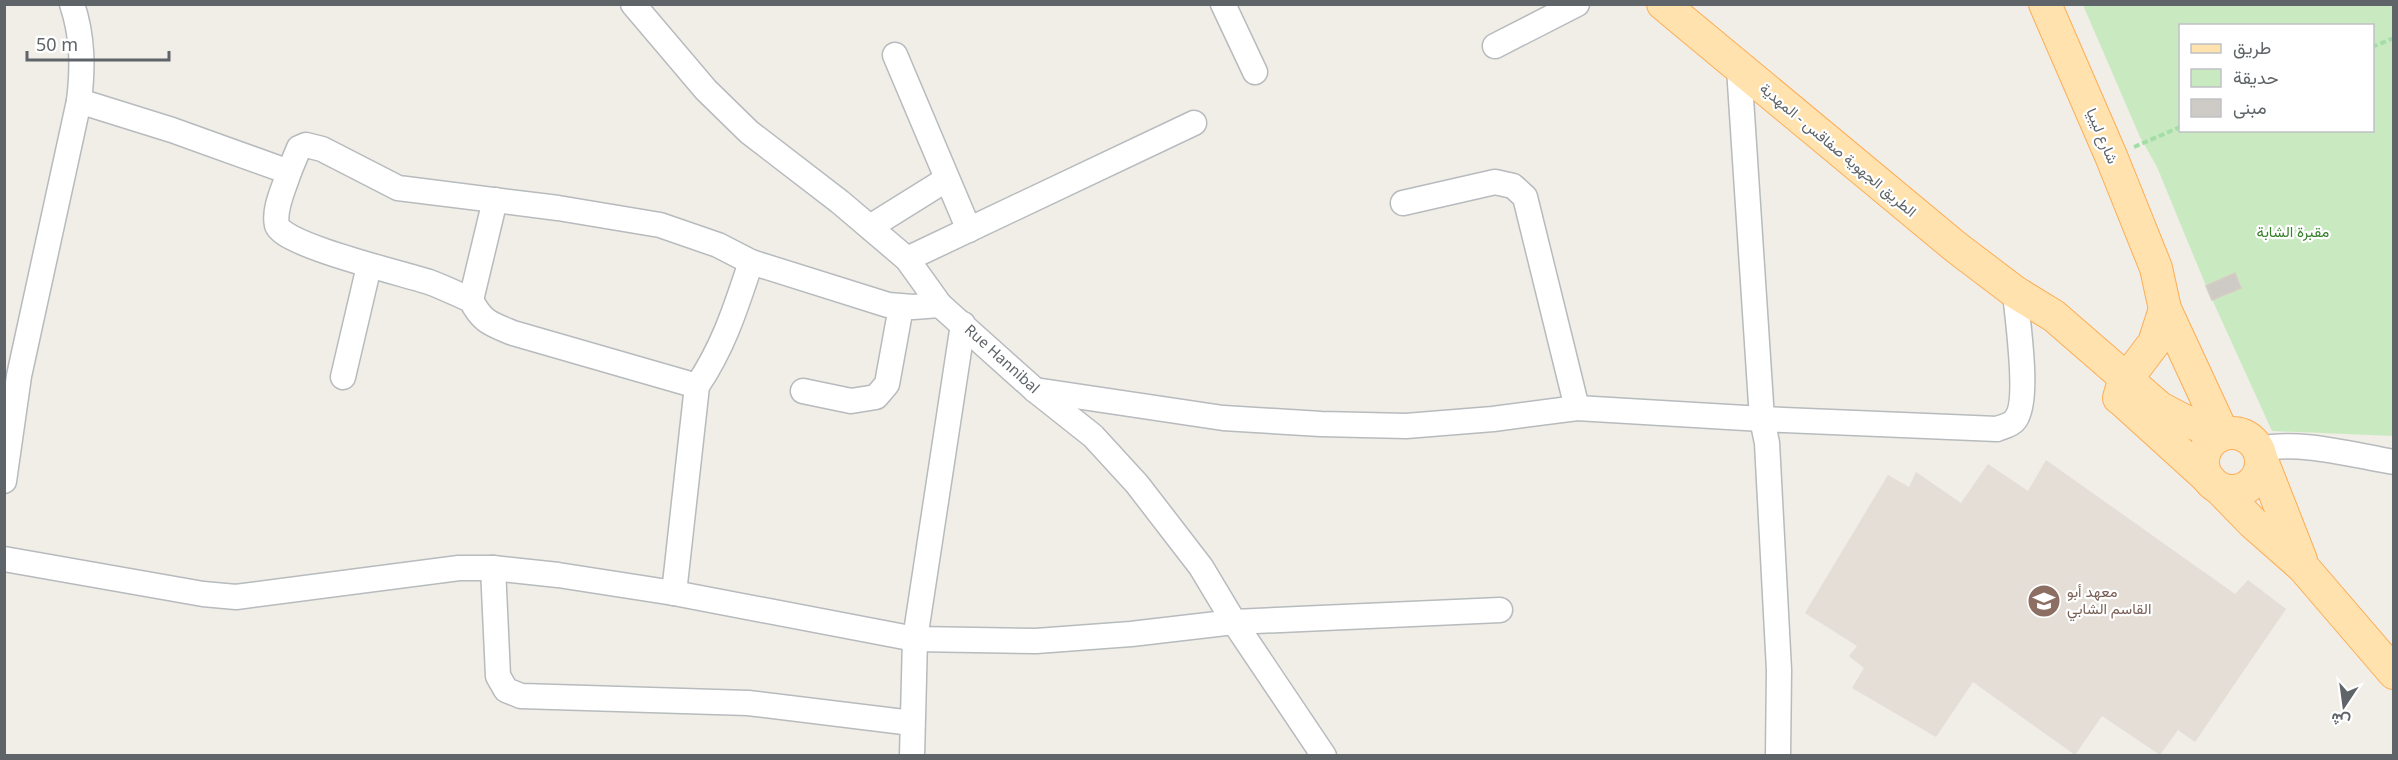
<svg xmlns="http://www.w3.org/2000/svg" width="2398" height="760" viewBox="0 0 2398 760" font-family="'Noto Sans',Vazirmatn,sans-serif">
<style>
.education{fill:#e4ded7}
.green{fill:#c9eac1;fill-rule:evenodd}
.building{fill:#cecac5;stroke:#d7cdc4;stroke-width:1.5}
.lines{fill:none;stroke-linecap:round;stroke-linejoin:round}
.minor-casing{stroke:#b7bbbe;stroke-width:27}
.major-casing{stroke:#fdad54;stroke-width:34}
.path{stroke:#a3dea7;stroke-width:4;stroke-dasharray:6 3;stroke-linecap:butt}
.minor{stroke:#fff;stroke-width:24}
.major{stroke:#ffe2ae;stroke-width:32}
.labels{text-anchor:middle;stroke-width:4.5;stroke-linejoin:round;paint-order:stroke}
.street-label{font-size:15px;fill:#5e6468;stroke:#fff}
.park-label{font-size:15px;fill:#38802c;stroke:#fff}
.education-label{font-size:15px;fill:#785e54;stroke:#fff;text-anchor:start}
</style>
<rect width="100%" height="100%" fill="#f1ede7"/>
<polygon class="education" points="2046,460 2235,594 2248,580 2286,609 2195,742 2178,730 2160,755 2102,716 2075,755 1973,682 1936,737 1852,688 1864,668 1849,656 1857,646 1805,613 1888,475 1909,487 1916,472 1961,503 1988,464 2028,491"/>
<path class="green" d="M2083,5H2393V436L2272,431L2206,286L2157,167L2140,137ZM2180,26H2372V130H2180Z"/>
<polygon class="building" points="2235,273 2241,288 2212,300 2206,286"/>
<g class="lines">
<g class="minor-casing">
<g id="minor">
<polyline points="633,4 706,90 749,132 840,202 907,259 940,305 1035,390 1093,436 1137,484 1201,567 1234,622 1324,756"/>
<polyline points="1223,4 1255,72"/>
<polyline points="1495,46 1577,4"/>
<polyline points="895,55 969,230"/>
<polyline points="79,101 172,130 289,172 299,148 306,145 322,149 398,188 558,208 660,225 718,245 751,262 888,305 913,307 940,305"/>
<path d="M289,172C285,186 273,209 277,225C282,245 405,274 429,282C443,287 457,294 471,300C482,322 491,324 513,333L697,386"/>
<polyline points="1403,203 1495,182 1513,186 1525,197 1577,408"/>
<polyline points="870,227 947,179"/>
<polyline points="907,259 1194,123"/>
<polyline points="471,300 495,200"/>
<polyline points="343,377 369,266"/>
<polyline points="1035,390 1223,418 1321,424 1406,426 1493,419 1577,408 1762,419 1739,68"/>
<polyline points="803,391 851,401 876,397 887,384 901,307"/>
<path d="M2259,449C2301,440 2351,455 2394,462"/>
<path d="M4,481L19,376L79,101C83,68 83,37 72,4"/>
<polyline points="4,559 203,594 236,597 459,568 493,568 558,575 674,593 915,639 1036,641 1131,634 1234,622 1500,610"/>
<polyline points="493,568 498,676 506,690 521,696 748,703 912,723"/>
<path d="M674,593L697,386C724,346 736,307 751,262"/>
<polyline points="912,756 915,639 963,324"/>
<path d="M1778,756L1779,670L1767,443L1762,419L1997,429C2002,427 2011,425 2014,421C2031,405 2017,318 2015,292"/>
</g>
</g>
<g class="major-casing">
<g id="major">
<polyline points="1663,4 1957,248 2015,292 2054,316 2160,408 2183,420 2223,434"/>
<polyline points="2045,4 2111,156 2156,268 2165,309 2223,434"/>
<polyline points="2119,398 2123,384 2154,343 2165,309"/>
<polyline points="2123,401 2210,480"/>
<circle cx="2232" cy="462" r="29"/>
<polyline points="2261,458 2301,560"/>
<polyline points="2218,487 2253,523 2303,567 2394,673"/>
</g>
</g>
<g class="path">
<polyline points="2372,47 2394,38"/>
<polyline points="2134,147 2180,127"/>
</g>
<use href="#minor" class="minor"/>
<use href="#major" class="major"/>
</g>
<defs>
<g id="school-disc" transform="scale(1.725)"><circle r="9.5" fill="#8d6e63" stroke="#fff"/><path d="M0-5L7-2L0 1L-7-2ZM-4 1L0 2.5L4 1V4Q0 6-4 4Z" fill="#fff"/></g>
</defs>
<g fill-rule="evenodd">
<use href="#school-disc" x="2044" y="601"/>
</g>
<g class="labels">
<g class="street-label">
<text transform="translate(2102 136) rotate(67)" y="5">شارع ليبيا</text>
<text transform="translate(1838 150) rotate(40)" y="5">الطريق الجهوية صفاقس - المهدية</text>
<text transform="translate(1002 359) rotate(42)" y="5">Rue Hannibal</text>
</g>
<g class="park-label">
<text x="2293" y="237">مقبرة الشابة</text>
</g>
<g class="education-label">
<text x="2067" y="597">معهد أبو<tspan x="2067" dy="17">القاسم الشابي</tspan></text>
</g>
</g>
<rect width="2398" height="760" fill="none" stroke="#5e6468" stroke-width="12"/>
<rect x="2179" y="24" width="195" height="108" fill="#ffffff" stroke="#bfc1c3" stroke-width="1.5"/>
<rect x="2191" y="44" width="30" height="9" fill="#ffe2ae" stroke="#bfc1c3" stroke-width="1.5"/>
<text x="2233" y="54" font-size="18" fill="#5e6468">طريق</text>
<rect x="2191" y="69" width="30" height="18" fill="#c9eac1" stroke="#bfc1c3" stroke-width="1.5"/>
<text x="2233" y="84" font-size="18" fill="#5e6468">حديقة</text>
<rect x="2191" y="99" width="30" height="18" fill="#cecac5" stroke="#bfc1c3" stroke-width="1.5"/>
<text x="2233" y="114" font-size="18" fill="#5e6468">مبنى</text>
<g transform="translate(2344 706) rotate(193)" stroke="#ffffff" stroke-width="4.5" paint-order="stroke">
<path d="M0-4.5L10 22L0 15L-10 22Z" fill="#5e6468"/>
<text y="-9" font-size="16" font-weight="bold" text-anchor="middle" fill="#5e6468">ش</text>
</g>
<path d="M27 51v9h142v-9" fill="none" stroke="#5e6468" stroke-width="3"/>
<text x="36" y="51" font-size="18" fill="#5e6468" stroke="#ffffff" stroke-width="4.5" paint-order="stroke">50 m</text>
</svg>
